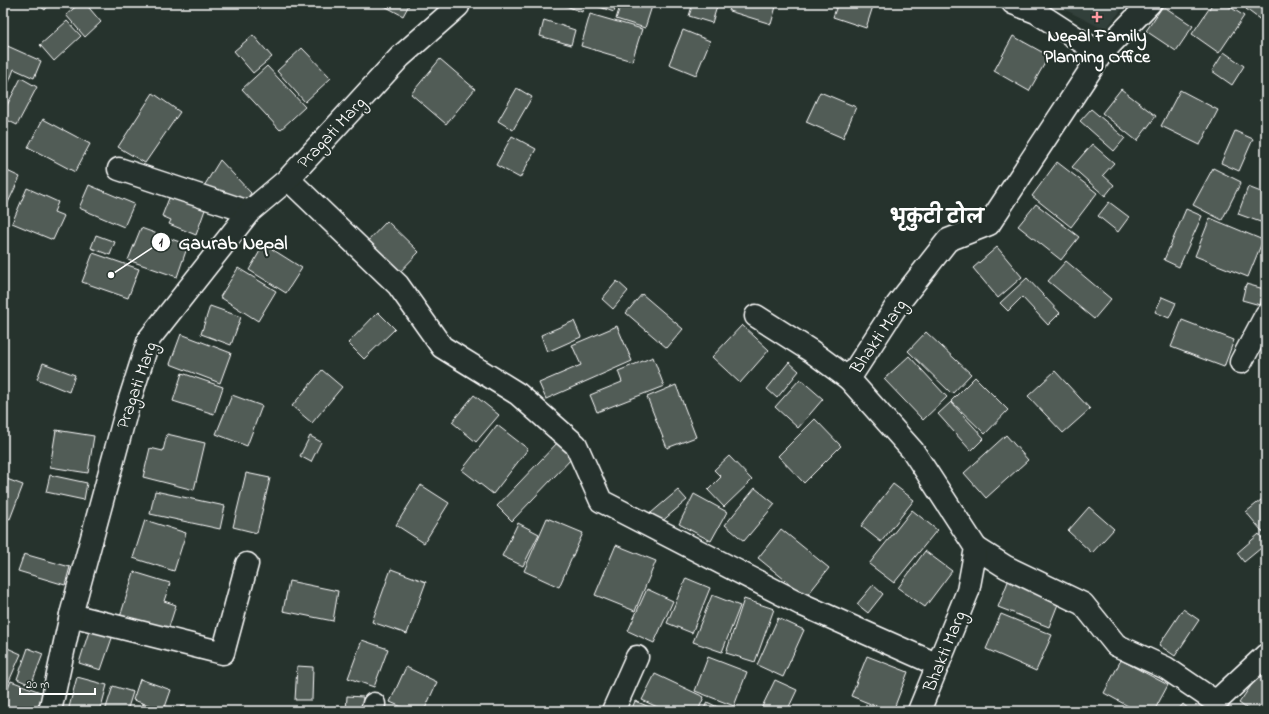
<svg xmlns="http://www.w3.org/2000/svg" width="1269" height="714" viewBox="0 0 1269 714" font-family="'Indie Flower','Playpen Sans Deva',sans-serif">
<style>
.built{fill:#333f3a}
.building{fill:#515c57;stroke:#fff}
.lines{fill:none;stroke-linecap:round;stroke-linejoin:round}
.minor-casing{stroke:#fff;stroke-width:25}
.minor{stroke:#26332d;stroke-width:22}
.poi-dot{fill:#ff9aa2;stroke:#26332d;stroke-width:1.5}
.labels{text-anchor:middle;stroke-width:4;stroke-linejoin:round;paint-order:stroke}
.poi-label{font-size:18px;font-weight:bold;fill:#fff;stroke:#26332d}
.street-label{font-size:18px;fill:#fff;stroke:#26332d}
.neighbourhood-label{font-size:19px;font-weight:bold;fill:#fff;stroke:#26332d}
.leader{fill:none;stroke:#fff;stroke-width:1.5}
.callout-dot{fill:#fff;stroke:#26332d;stroke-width:1.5}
.mark-label{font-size:12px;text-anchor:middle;font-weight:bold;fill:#111}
.callout-label{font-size:19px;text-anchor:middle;font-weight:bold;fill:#fff;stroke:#26332d;stroke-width:4;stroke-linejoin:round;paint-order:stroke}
</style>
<rect width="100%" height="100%" fill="#26332d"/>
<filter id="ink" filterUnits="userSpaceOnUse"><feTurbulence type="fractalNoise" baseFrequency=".025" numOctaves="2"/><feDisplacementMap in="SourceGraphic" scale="8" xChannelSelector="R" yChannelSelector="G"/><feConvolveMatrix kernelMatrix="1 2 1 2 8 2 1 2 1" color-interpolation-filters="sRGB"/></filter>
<g filter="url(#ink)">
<polygon class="built" points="1052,3 1127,3 1105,30"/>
<g class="building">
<polygon points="36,3 50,3 45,10"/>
<polygon points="80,3 85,3 101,22 85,37 66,15"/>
<polygon points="379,3 410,3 403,16"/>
<polygon points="558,3 584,3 582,12"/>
<polygon points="588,3 617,3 614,12"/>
<polygon points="621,3 653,3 645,28 616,19"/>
<polygon points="693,3 718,3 712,23 689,16"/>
<polygon points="731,3 777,3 771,24 729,11"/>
<polygon points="838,3 874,3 866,28 833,17"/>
<polygon points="1213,3 1224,3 1244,16 1219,53 1192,34"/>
<polygon points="1251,3 1266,3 1266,24 1246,9"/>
<polygon points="1163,6 1193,26 1176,51 1146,31"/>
<polygon points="590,14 642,29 632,61 581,46"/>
<polygon points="544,20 575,30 571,45 540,36"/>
<polygon points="67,21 81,36 54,61 40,45"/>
<polygon points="683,30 710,41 696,75 669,64"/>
<polygon points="253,35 272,57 253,73 234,51"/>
<polygon points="1013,36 1049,56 1029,91 994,71"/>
<polygon points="3,44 41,61 34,78 14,69 9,82 3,79"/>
<polygon points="302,48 331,78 305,102 277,71"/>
<polygon points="1224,52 1244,66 1232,85 1212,71"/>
<polygon points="440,59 475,89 446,124 411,94"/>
<polygon points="267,66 305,107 280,130 242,89"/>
<polygon points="21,78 37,87 17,125 3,118 3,113"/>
<polygon points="517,88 532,97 513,130 498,121"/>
<polygon points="1121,89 1156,116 1137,141 1102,113"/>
<polygon points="1180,90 1218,110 1200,145 1161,126"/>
<polygon points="1266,91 1266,106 1259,100"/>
<polygon points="820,92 856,107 843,138 806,122"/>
<polygon points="153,93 180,112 145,163 118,147"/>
<polygon points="1091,109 1125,138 1114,151 1080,121"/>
<polygon points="43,119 90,144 75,172 28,147"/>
<polygon points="1235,131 1253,139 1239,171 1221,163"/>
<polygon points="512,136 536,149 520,178 496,165"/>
<polygon points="1092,144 1114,163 1103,175 1114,185 1105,196 1072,167"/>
<polygon points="220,160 251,193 242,207 201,191"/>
<polygon points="1057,162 1097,193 1071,227 1032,196"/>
<polygon points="1213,168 1241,182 1222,220 1193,205"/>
<polygon points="3,169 20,177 6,207 3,206"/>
<polygon points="89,185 134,204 124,227 79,208"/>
<polygon points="1248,187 1266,194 1266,224 1238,214"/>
<polygon points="27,188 58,202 54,212 64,216 53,240 12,223"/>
<polygon points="171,193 206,207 196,235 169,224 171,220 162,216"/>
<polygon points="1109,202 1129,217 1118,232 1098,216"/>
<polygon points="1036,204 1079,237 1061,260 1018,226"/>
<polygon points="1186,209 1202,216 1179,267 1164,260"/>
<polygon points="1210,218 1263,240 1248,277 1195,256"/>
<polygon points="387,221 419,252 397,275 365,244"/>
<polygon points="141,228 188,245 177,277 128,260"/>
<polygon points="96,235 115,242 110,255 91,248"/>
<polygon points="264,244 302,268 286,293 249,270"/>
<polygon points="997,247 1022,277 998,298 973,268"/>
<polygon points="93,253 139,269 128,298 82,282"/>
<polygon points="1066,261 1111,299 1094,319 1048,281"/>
<polygon points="238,268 276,291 258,321 220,297"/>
<polygon points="1027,278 1060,313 1048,325 1022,297 1008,311 1000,303"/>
<polygon points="617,281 628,291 613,309 602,299"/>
<polygon points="1246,284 1264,289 1260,305 1242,300"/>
<polygon points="642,294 683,329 667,348 626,313"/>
<polygon points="1162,297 1176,303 1169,318 1155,312"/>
<polygon points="210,306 241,317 231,345 201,334"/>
<polygon points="378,312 395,329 364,359 348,343"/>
<polygon points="1182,320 1234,340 1224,367 1171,347"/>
<polygon points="574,321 581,337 547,352 541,335"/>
<polygon points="742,325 769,350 740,383 712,357"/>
<polygon points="617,326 632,361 546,399 539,383 581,365 572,345"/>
<polygon points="926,332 971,374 952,394 908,351"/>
<polygon points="181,334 231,353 220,383 170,364"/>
<polygon points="909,356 947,397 923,420 884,379"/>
<polygon points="653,357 664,386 597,412 590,395 622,382 618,371"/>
<polygon points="789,362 799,371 777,398 767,389"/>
<polygon points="43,363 75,375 69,392 37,379"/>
<polygon points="322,370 342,387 312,423 292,406"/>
<polygon points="1055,371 1090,409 1063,433 1028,396"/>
<polygon points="182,373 223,387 214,414 173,401"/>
<polygon points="975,377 1008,410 985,434 951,401"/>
<polygon points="800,379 823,399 798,428 775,407"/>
<polygon points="676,385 696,437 667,448 647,397"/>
<polygon points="232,395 262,406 247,446 216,434"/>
<polygon points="474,395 499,415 476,442 452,422"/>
<polygon points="951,402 984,438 971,451 938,414"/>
<polygon points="815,419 841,446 804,483 778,456"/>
<polygon points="497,425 528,449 493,494 462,470"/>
<polygon points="56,430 94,436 88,473 50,467"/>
<polygon points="167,434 205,443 194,490 143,477 150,448 163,451"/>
<polygon points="1006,435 1028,460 986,498 964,473"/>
<polygon points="310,436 321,442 311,462 300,456"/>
<polygon points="559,441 574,456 512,521 497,506"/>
<polygon points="729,456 752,480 724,507 708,490 721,477 714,470"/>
<polygon points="246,473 270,478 257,533 233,527"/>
<polygon points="50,475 87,483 84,500 46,492"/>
<polygon points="4,478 23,485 10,519 3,516"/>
<polygon points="893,484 914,500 881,542 861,526"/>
<polygon points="421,485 449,503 424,543 396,525"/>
<polygon points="755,488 775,504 744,541 725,525"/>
<polygon points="678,490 687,500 660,523 651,513"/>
<polygon points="155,491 225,506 220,529 150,514"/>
<polygon points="694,494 727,512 711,541 679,524"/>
<polygon points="1266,496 1266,536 1246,512"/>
<polygon points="1089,507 1114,529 1092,553 1068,531"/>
<polygon points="912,510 937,530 894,583 869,564"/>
<polygon points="547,518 583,533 559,587 524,571"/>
<polygon points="145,520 186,533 174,571 133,558"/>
<polygon points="518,523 539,534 523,566 502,556"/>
<polygon points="781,529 829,568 806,597 758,558"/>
<polygon points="1259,534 1266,544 1244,562 1237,553"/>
<polygon points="616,545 656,561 635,611 595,595"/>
<polygon points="925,551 952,571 925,607 898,588"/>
<polygon points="24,554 70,567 65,585 18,571"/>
<polygon points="391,569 426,582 407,634 372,622"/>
<polygon points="134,572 170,583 164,601 176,605 167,633 120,617"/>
<polygon points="686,578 710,588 692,633 667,623"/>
<polygon points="1009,579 1060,599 1049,627 998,607"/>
<polygon points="289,581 338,591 333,621 283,611"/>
<polygon points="873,585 883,594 868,613 857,604"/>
<polygon points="647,589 673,601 654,643 628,631"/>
<polygon points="712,595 740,606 722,652 693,642"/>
<polygon points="744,599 774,609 755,662 726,653"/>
<polygon points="1183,609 1199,620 1175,656 1159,645"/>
<polygon points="1001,614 1052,635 1036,671 986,649"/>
<polygon points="778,618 804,630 783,677 757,665"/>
<polygon points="90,628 113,635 101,670 79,663"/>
<polygon points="362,640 388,649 374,687 348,678"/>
<polygon points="3,646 21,654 3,695"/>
<polygon points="28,648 43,654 31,685 17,679"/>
<polygon points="867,656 908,672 893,711 888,711 851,696"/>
<polygon points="708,657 747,672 734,706 695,691"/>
<polygon points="1121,660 1168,685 1154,711 1137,711 1104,693"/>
<polygon points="1266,664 1266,711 1250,711 1239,703"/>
<polygon points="297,666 313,667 312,700 295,700"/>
<polygon points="406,667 437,682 424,711 411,711 390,702"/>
<polygon points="655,674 704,697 698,711 666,711 642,700"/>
<polygon points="77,677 107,685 100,711 68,711"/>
<polygon points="140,679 171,690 164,710 133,700"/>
<polygon points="775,680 797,690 787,711 760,711"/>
<polygon points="11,681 43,693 36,711 17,711 3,706 3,701"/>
<polygon points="113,686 133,692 127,711 105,711"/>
<polygon points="347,696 363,697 362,711 346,711"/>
<polygon points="635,701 659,711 631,711"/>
<polygon points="707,702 726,711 703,711"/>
<polygon points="142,704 162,711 139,711"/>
<polygon points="1183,704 1191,711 1177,711"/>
<polygon points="181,706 196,711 179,711"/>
</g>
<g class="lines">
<g class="minor-casing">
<g id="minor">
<polyline points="1013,3 1036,12 1101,54"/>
<polyline points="119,169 249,212"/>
<polyline points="288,179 398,285 442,347 518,394 576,445 601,501 803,605 938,665"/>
<polyline points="756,316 811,351 849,379"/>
<polyline points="1241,362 1266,315"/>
<polyline points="976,548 1006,567 1083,604 1116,645 1166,668 1213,700 1221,697 1266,655"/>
<polyline points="71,615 223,653 247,564"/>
<polyline points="50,711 71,615 128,405 149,339 249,212 288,179 400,57 458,6 458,3"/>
<polyline points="372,711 374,704"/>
<polyline points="613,711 637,657"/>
<polyline points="919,711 968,591 976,548 913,451 849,379 897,305 948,240 989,224 1101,54 1150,3"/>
</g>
</g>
<use href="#minor" class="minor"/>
</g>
</g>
<path class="poi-dot" d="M1095 11h4v4h4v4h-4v4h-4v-4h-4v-4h4z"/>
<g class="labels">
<g class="poi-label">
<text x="1097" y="41">Nepal Family<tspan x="1097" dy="21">Planning Office</tspan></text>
</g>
<g class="street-label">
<text transform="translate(331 132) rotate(-47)" y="6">Pragati Marg</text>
<text transform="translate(878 336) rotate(-56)" y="6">Bhakti Marg</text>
<text transform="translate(136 385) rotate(-71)" y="6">Pragati Marg</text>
<text transform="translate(944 651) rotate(-68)" y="6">Bhakti Marg</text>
</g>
<g class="neighbourhood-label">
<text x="937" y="223">भृकुटी टोल</text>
</g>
</g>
<path class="leader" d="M111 275L161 242"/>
<g class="callout-dot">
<circle cx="111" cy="275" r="4"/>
<circle cx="161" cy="242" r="10"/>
</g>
<g class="mark-label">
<text x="161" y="246">1</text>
</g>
<g class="callout-label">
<text x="233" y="249">Gaurab Nepal</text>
</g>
<rect width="1269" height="714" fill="none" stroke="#26332d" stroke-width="16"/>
<rect x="8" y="8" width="1253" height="698" fill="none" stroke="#fff" stroke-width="1.5" filter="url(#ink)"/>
<path d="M20 688v6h75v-6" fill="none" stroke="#ffffff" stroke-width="2"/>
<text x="26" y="688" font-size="12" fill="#ffffff" stroke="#26332d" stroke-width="3" paint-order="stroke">20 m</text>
</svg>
